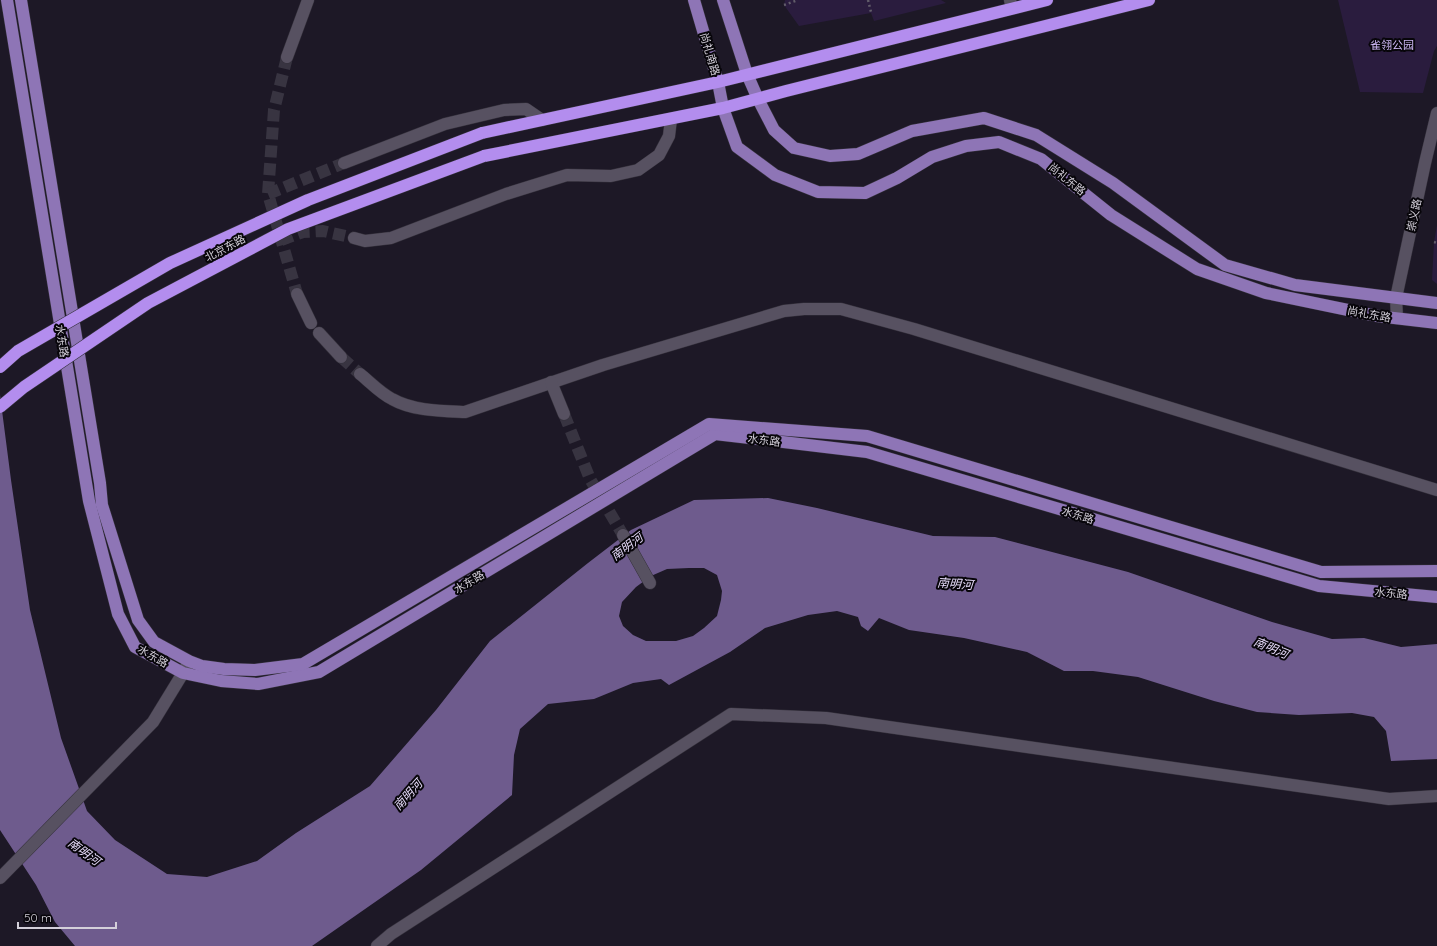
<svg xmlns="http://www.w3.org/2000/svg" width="1437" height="946" viewBox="0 0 1437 946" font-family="Quicksand,'Noto Sans SC',sans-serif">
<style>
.green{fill:#2a1c3e}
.water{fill:#6e5b8d;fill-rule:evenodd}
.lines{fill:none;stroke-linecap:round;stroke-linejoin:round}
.minor-tunnel{stroke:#383441;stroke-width:12;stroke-dasharray:12 6;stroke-linecap:butt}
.minor-casing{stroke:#35313c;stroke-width:13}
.major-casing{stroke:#35313c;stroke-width:13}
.highway-casing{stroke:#35313c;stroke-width:13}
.path{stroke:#625d6a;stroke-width:2.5;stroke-dasharray:2 3;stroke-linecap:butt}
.minor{stroke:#575161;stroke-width:12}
.major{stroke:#8e75b6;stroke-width:12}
.highway{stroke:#b38dee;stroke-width:12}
.highway-bridge-casing{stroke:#35313c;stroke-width:13;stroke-linecap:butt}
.highway-bridge{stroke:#b38dee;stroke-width:12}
.labels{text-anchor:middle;stroke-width:4;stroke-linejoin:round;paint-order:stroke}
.park-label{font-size:11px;fill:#cfb9f6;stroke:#07050a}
.street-label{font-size:11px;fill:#d4d0da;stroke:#07050a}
.water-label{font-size:12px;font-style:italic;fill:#e6dbfa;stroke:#07050a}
</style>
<rect width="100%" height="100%" fill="#1d1826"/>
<g class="green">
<polygon points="785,0 941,0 946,3 874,21 871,13 799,26 784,5"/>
<polygon points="1338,0 1437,0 1437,46 1434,51 1423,93 1360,92"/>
<polygon points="1437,225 1437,284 1432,280 1434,242"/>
</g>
<path class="water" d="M0,395L11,480L30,610L61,738L87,811L115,840L167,874L207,877L257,861L296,833L370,786L436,710L490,641L588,563L631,530L694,500L768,498L817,508L933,536L995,537L1128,572L1272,622L1332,639L1364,638L1401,647L1437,644V759L1391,761L1386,731L1374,717L1352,713L1299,715L1257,712L1214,701L1138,677L1093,671H1064L1027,652L964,638L909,630L879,618L868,631L861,626L858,617L837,611L808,615L765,628L730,652L669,685L661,679L633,683L594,699L548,704L520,729L514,755L512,795L421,870L312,946H75L55,922L36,885L0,830ZM689,568H704L717,575L722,591L721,600L717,616L704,628L693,636L676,641H646L633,635L623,626L619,616L622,602L636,587L651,576L667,569Z"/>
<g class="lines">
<g class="minor-tunnel">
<polyline points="287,57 274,110 268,194 297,294"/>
<polyline points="268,194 344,163"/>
<polyline points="281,240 303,232 323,231 354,238"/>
<polyline points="341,357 360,374"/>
<polyline points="564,414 590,479 623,535"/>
</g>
<g class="minor-casing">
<g id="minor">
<polyline points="1010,0 1012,8"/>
<polyline points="287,57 308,0"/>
<polyline points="344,163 445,124 504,110 526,109 542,120"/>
<polyline points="354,238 365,241 391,238 506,194 567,175 611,176 638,170 659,155 669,136 671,119"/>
<polyline points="297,294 311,323"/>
<polyline points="1397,318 1396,298 1425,163 1437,113"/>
<polyline points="319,333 341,357"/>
<path d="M360,374C370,382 380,393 392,399C413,411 441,411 465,412L603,365L784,311L804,309H841L914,329L1437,490"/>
<polyline points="551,382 564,414"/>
<polyline points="623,535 650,583"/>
<polyline points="0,878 153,722 183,673 189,661"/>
<polyline points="377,946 391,934 731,714 826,718 1389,799 1437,796"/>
</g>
</g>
<g class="major-casing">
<g id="major">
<polyline points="7,0 89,501 118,614 135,647 183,673 221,681 258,684 319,672 715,434 867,452 1319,586 1437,597"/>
<polyline points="21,0 100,483 102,505 138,620 154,642 189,661 202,666 224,669 255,670 303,664 709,424 867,436 1321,572 1437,571"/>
<polyline points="694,0 718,82 723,108 737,147 775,175 818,192 865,193 897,178 932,157 966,146 999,142 1041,159 1111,215 1197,269 1266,293 1377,316 1437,323"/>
<polyline points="723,0 747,74 758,99 774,130 794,148 830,156 858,154 912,131 984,118 1036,135 1113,183 1225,265 1295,285 1437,303"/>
</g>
</g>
<g class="highway-casing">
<g id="highway">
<polyline points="482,133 718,82 1047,0"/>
<polyline points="484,156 723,108 786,91 1149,0"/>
</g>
</g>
<g class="path">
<polyline points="868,0 871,12"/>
<polyline points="784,5 798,0"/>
<polyline points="1434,242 1437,243"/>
</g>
<use href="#minor" class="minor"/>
<use href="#major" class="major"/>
<use href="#highway" class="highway"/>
<g class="highway-bridge-casing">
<g id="highway-bridge">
<polyline points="0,367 18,351 170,263 308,200 482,133"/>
<polyline points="0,407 24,387 148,303 288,229 484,156"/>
</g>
</g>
<use href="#highway-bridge" class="highway-bridge"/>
</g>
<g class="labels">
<g class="park-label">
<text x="1392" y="49">雀翎公园</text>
</g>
<g class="street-label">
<text transform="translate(710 54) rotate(74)" y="4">尚礼南路</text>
<text transform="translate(1067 179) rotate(39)" y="4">尚礼东路</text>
<text transform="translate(1414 215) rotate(-78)" y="4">崇义路</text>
<text transform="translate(225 248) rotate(-28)" y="4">北京东路</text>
<text transform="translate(1369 314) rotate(10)" y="4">尚礼东路</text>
<text transform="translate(62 341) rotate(81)" y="4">水东路</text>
<text transform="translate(764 440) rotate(7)" y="4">水东路</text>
<text transform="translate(1078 515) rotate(17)" y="4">水东路</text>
<text transform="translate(469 582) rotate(-31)" y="4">水东路</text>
<text transform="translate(1391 593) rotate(5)" y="4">水东路</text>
<text transform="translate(153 656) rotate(30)" y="4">水东路</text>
</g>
<g class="water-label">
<text transform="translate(627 547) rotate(-37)" y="4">南明河</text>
<text transform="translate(955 584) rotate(4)" y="4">南明河</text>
<text transform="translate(1271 648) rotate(23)" y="4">南明河</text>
<text transform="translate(408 795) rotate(-48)" y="4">南明河</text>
<text transform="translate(84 852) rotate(36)" y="4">南明河</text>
</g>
</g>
<path d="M18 922v6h98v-6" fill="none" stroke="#d4d0da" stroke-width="2"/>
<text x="24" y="922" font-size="12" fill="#d4d0da" stroke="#07050a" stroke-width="3" paint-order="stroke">50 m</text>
</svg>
